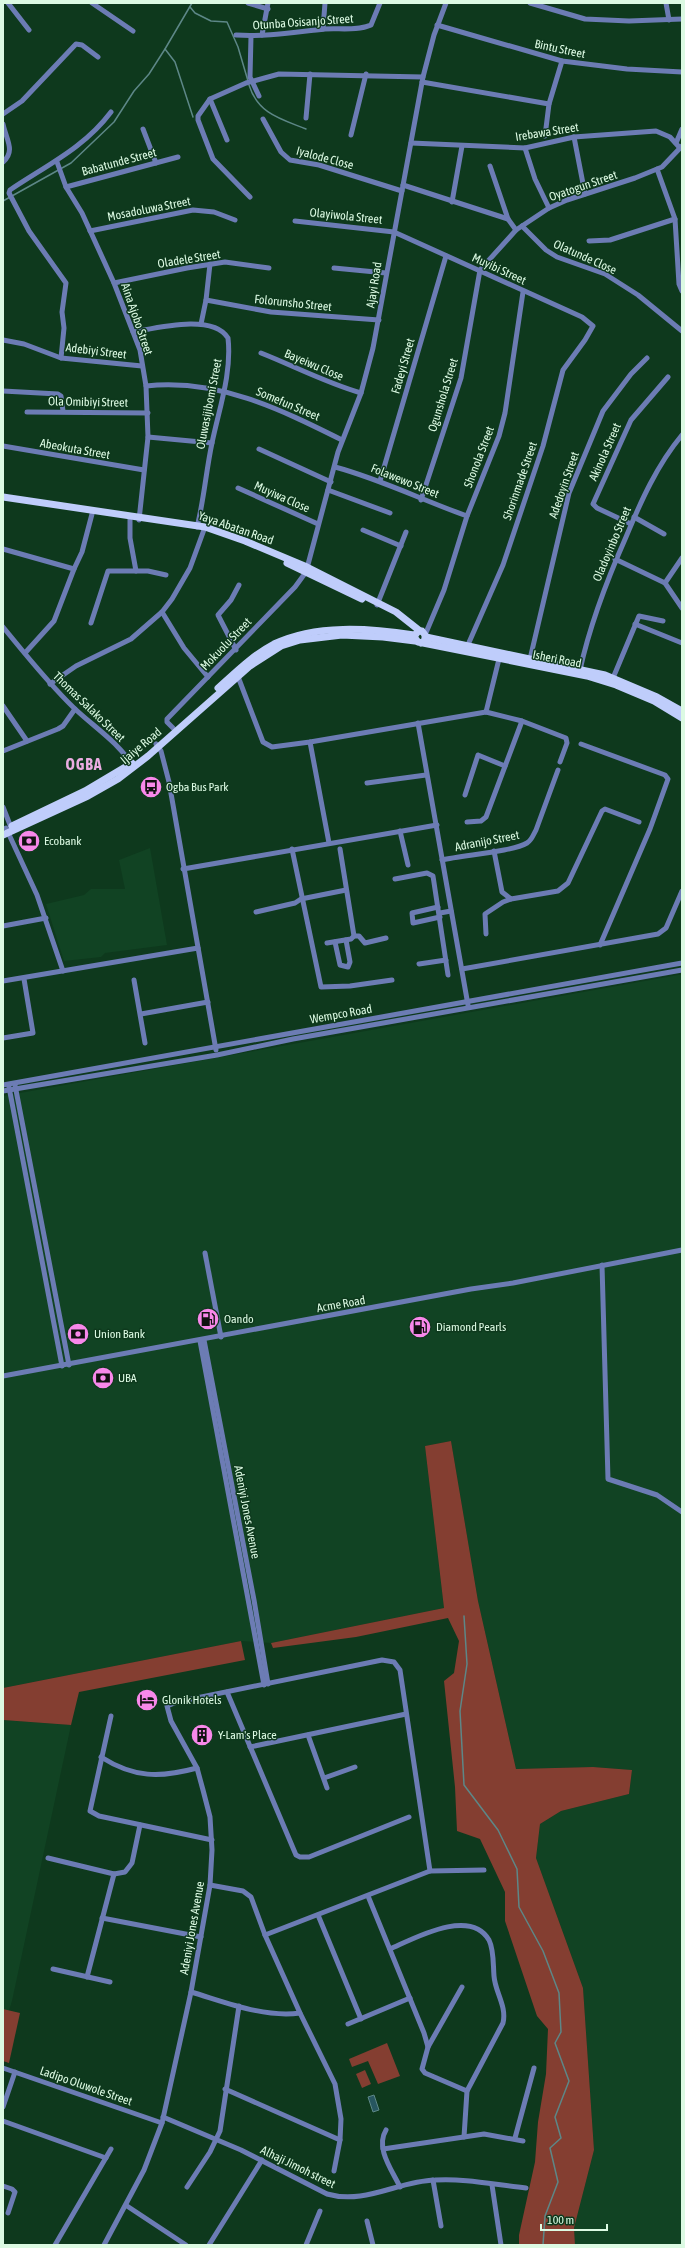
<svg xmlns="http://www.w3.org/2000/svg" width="685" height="2248" viewBox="0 0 685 2248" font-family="'Asap Condensed',sans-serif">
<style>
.built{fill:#114323}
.green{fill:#843e31}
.water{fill:#275660;stroke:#5d8787}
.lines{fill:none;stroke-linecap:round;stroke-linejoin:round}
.stream{stroke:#5d8787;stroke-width:1.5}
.minor{stroke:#6c7cb4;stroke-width:5}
.major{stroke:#bfcdfb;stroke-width:7}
.labels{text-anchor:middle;stroke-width:3;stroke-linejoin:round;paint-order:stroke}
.street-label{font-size:12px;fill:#dcfae3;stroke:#0e391d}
.poi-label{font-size:12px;fill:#dcfae3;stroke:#0e391d;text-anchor:start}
.district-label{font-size:16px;font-weight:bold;letter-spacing:1px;fill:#eaace1;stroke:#0e391d}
</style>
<rect width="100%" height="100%" fill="#0e391d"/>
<g class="built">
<polygon points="150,848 167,945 105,953 101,957 64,961 46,904 84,895 91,889 125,889 119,860"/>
<polygon points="678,975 682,975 682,2245 575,2245 574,2228 594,2150 583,1988 536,1858 540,1824 561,1811 629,1794 632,1770 593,1767 516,1769 478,1601 451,1441 425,1446 444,1608 271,1643 241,1641 3,1688 3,1096"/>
<polygon points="3,1720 71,1725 12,2001 7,2017 9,2063 3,2061"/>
</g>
<g class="green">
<polygon points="451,1441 478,1601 516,1769 593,1767 632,1770 629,1794 561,1811 540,1824 536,1858 583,1988 594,2150 574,2228 575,2245 519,2245 519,2235 535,2162 538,2122 546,2074 548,2029 537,2016 505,1921 505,1892 480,1839 457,1831 455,1787 444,1681 454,1673 459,1641 448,1618 356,1637 273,1648 271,1643 444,1608 425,1446"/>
<polygon points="241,1641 245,1660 79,1692 71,1725 3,1720 3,1688"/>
<polygon points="3,2009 20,2013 9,2063 3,2061"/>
<polygon points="387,2043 400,2076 378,2084 368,2061 352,2067 349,2059"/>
<polygon points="365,2070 371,2084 362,2088 356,2074"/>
</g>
<polygon class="water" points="374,2095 379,2110 373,2112 368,2097"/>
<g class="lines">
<g class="stream">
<polyline points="190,7 195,13 211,21 227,22 238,47 248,81"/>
<polyline points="165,49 175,62 193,117"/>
<path d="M249,85C258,114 281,119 306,129"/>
<polyline points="3,201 71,163 114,122 134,91 149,74 165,49 192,3"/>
<polyline points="464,1616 467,1664 460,1711 464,1785 498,1830 517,1869 519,1907 543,1951 559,1993 561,2032 555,2043 569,2081 555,2117 561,2138 550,2148 558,2182 545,2216 543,2245"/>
</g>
<g class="minor">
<polyline points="8,3 29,30"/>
<polyline points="92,3 133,31"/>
<polyline points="248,3 268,9"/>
<polyline points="530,3 585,19 629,21 682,19"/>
<polyline points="666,3 669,20"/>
<polyline points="437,25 562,61 627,69 682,72"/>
<polyline points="323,29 325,3"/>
<path d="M236,35C266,37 295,32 325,29C339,28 358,31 371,25L380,3"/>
<polyline points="262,35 268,3"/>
<polyline points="251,36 250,77 259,96"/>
<polyline points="422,82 549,104"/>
<polyline points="210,99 227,140"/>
<polyline points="3,114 22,101 76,44 82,45 98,57"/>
<polyline points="306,118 310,74"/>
<polyline points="263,119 281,152 290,160 319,165 402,191"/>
<path d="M3,124C6,139 16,151 3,162"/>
<polyline points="143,129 156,163"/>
<polyline points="351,135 366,74"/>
<polyline points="545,136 549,104 562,61"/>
<polyline points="574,137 585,194"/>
<polyline points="411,143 525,148 574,137 656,131 670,137 680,148"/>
<polyline points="676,143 682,129"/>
<polyline points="525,148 535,179 549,208"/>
<polyline points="57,162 66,187 82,213 114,283 140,350 146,386 148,437 139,520"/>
<polyline points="490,166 508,219 516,230"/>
<polyline points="657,169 675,219 679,284 682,291"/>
<polyline points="403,185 508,219"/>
<polyline points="66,187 178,157"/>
<polyline points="250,197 213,159 198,120 198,116 210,99 246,83 279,74 423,77"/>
<polyline points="452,202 462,146"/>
<polyline points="295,221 394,232 582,317 593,326 585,340 563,370 543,446 503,565 467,647"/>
<polyline points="522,226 546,250 557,257 605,274 638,295 682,331"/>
<polyline points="90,231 193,210 214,212 235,220"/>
<polyline points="589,241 610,240 675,219"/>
<polyline points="334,268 386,273"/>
<polyline points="114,283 187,268 225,262 269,268"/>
<polyline points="206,300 271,312 379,320"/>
<polyline points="201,324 206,300 210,264"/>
<path d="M133,332C156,328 213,313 228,338C232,373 219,409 212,443C206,471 204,500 197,527"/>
<polyline points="3,340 24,344 61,358 142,366"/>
<path d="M261,353C294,366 326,383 361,393"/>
<path d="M61,358L64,328L62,312L66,283L29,231L9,193L10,190C47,165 84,148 111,112"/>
<path d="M146,386C217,378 280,409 342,440"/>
<polyline points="3,391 58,394 61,396 63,411"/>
<polyline points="27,412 148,413"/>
<polyline points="148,437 212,443"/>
<polyline points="3,446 144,470"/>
<polyline points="259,449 331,482"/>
<path d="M335,467C380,479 422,500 467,516"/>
<polyline points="380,481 446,256"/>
<polyline points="238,488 318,524"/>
<polyline points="328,490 390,513"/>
<polyline points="421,500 461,378 480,270 516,230 549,208 567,200 635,178 662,167 682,146"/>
<polyline points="634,517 664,534"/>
<polyline points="130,519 130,538 136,571"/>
<polyline points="631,524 597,508 593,504 631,420 668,377"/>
<polyline points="363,530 401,546"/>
<polyline points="3,549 74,569 54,621 25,653"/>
<polyline points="615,559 665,583 682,608"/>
<polyline points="74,569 82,552 92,514"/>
<polyline points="665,583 682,558"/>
<polyline points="377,605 406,532"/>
<polyline points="162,612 184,648 208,677"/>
<polyline points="91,623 108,571 148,571 166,575"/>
<polyline points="635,624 682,643"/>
<path d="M3,627C26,655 48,683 74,708C94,727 118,742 133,766"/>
<polyline points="425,635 444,590 467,516 499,436 505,413 523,292"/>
<polyline points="236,650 218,615 231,600 239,585"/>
<polyline points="530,659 569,493 603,411 631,374 647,358"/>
<path d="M580,670C590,624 607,580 626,537C641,501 657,465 682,435"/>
<polyline points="237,674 263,742 272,747 310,742 486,712 522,721 566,738 567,743 560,762"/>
<polyline points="613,678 639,616 663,621"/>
<polyline points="50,684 76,666 131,639 162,612 172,599 190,568 205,527"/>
<polyline points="3,706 27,741"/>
<polyline points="486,712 499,659"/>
<polyline points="418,723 468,1005"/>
<polyline points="173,728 167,722 167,719 295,587 306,572 338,452 361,393 373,348 423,77 434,35 446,3"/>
<polyline points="310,742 329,843"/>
<polyline points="156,744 161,751 169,782 216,1050"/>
<polyline points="581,744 665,775 668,779 650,829 600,945"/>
<polyline points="3,751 58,729 63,726 75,709"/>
<polyline points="367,783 426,775"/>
<polyline points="465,795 478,755 505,766"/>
<polyline points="3,807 12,830"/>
<polyline points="467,822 481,821 486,817 522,721"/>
<polyline points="6,828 37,895 63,971"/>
<polyline points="400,831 408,865"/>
<polyline points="292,849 321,987 350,986 392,980"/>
<polyline points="494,851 502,892 511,899 558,891 568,883 602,811 605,809 639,822"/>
<path d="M442,860C462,855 512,852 527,843C532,840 533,835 536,830L558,770"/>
<polyline points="183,869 437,825"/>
<polyline points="395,879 427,873 433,876 448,975"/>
<polyline points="438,907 412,913 413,923 440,917"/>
<polyline points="256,912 295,903 301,899 346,890"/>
<polyline points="440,913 451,911"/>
<polyline points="3,926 46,918"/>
<polyline points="486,934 485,914 503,902 511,899"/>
<polyline points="354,936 359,936 365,943 386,938"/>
<polyline points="335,942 340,965 348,967 350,962 346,940"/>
<polyline points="327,943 351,939 354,936 340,849"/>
<polyline points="419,964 446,960"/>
<polyline points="462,969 658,934 666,928 682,891"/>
<polyline points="134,980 145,1043"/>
<polyline points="3,981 198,948"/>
<polyline points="141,1014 208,1002"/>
<polyline points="3,1038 33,1033 24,979"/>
<polyline points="3,1085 682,963"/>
<polyline points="15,1085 69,1365"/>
<polyline points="9,1087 62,1366"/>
<polyline points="3,1091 217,1055 293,1039 682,970"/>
<polyline points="205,1253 221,1337"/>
<polyline points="602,1265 608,1479 657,1495 682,1512"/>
<polyline points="204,1340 254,1600 268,1684"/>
<polyline points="200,1341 264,1685"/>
<polyline points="3,1376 471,1289 513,1283 682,1250"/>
<polyline points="227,1692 296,1855 300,1857 309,1857 409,1817"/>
<polyline points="111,1716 90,1811 99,1816 212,1840"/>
<polyline points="308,1735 327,1788"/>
<polyline points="250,1747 406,1714"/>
<path d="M101,1757C134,1778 160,1778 197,1768"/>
<polyline points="324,1778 355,1767"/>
<polyline points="48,1858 114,1874 125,1872 132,1863 140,1825"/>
<polyline points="210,1885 243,1891 251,1897 265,1935 300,2013 335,2084 341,2119 340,2140 334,2171"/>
<polyline points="368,1896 424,2033 428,2047 422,2069 425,2073 467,2091"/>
<polyline points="318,1915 361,2019"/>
<polyline points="102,1918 201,1937"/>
<polyline points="265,1935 430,1871 484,1870"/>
<path d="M390,1949C413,1939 470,1907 489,1940C494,1950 493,1964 494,1976C495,1992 507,2006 503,2023L467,2091L464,2137"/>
<polyline points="53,1969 110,1982"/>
<polyline points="87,1977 114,1874"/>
<path d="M191,1992C225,2002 264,2018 300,2013"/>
<polyline points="348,2024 410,1998"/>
<polyline points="428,2047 462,1987"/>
<polyline points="3,2068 162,2123"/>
<polyline points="225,2089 340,2140"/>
<polyline points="3,2107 15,2072"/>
<path d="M163,2117L241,2150L327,2194C365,2205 398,2181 435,2180C465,2178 496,2185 526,2188"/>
<polyline points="3,2121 106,2158"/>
<path d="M386,2130C375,2148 392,2170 400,2187"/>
<polyline points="515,2138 534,2068"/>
<polyline points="383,2149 484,2134 523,2141"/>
<polyline points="433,2180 441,2226"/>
<polyline points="492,2185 501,2245"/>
<polyline points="3,2186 12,2189 15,2192 8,2213"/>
<polyline points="187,2187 210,2152 220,2131 239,2006"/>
<polyline points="127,2206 186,2245"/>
<polyline points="367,2221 373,2245"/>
<polyline points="55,2245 111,2149"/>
<polyline points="104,2245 144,2170 162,2123 191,1992 210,1885 212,1850 210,1817 203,1790 197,1768 171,1721 167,1706 177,1702 382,1660 394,1662 400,1670 430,1871"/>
<polyline points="209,2245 262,2160"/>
<polyline points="306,2245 320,2211"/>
</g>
<g class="major">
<polyline points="3,497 205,527 245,541 307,567 396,612 420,631"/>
<polyline points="287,563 362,599"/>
<polyline points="426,637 605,675 657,697 682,711"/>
<polyline points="421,643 425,640 425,635 422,631 418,631 414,637 418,642 587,676 616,685 654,701 682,718"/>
<path d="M218,688C236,672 253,655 274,644C316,624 369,628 414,635"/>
<polyline points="12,826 85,791 132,763"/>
<polyline points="3,835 88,796 118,779 148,756 250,666 281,646 300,640 342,635 383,637 415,641"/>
</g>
</g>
<defs>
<g id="bus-disc" transform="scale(1.15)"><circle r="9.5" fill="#f888ea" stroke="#0e391d"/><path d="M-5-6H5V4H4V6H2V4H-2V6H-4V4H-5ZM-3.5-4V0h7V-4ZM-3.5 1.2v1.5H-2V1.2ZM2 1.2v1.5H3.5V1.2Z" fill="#111"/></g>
<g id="bank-disc" transform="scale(1.15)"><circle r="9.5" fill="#f888ea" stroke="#0e391d"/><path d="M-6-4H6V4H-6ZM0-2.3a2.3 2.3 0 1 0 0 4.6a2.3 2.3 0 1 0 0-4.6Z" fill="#111"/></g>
<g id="fuel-disc" transform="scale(1.15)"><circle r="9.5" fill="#f888ea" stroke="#0e391d"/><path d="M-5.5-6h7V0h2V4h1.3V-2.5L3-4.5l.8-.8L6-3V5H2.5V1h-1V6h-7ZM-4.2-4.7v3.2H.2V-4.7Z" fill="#111"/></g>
<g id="hotel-disc" transform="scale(1.15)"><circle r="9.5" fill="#f888ea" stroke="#0e391d"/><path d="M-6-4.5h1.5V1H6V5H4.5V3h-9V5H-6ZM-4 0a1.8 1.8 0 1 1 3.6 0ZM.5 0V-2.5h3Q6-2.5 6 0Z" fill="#111"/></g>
<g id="building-disc" transform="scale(1.15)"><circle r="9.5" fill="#f888ea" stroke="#0e391d"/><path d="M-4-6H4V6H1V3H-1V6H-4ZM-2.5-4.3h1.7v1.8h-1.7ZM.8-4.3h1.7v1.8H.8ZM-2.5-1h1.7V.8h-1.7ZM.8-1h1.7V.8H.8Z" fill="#111"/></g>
</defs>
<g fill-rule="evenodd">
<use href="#bus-disc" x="151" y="787"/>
<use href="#bank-disc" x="29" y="841"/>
<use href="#fuel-disc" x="208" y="1319"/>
<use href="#fuel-disc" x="420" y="1327"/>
<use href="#bank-disc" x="78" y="1334"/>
<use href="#bank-disc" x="103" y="1378"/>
<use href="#hotel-disc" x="147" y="1700"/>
<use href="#building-disc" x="202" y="1735"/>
</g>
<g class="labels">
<g class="street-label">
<text transform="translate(303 22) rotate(-4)" y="4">Otunba Osisanjo Street</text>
<text transform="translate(560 49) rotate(12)" y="4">Bintu Street</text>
<text transform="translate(547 132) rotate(-9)" y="4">Irebawa Street</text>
<text transform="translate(325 158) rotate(15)" y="4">Iyalode Close</text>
<text transform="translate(119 162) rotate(-15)" y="4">Babatunde Street</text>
<text transform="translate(583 186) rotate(-19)" y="4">Oyatogun Street</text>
<text transform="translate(149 209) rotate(-11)" y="4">Mosadoluwa Street</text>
<text transform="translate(346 216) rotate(6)" y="4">Olayiwola Street</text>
<text transform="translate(585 257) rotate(24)" y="4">Olatunde Close</text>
<text transform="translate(189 259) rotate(-9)" y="4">Oladele Street</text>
<text transform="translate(499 269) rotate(25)" y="4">Muyibi Street</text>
<text transform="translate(374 285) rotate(-81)" y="4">Ajayi Road</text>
<text transform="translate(293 303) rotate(6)" y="4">Folorunsho Street</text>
<text transform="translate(137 319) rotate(71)" y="4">Aina Ajobo Street</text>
<text transform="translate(96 351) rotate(7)" y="4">Adebiyi Street</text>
<text transform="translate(314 365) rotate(23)" y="4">Bayeiwu Close</text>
<text transform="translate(403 366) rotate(-74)" y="4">Fadeyi Street</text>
<text transform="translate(443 395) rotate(-73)" y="4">Ogunshola Street</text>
<text transform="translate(88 402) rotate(1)" y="4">Ola Omibiyi Street</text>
<text transform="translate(209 404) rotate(-79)" y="4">Oluwasijibomi Street</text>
<text transform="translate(288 404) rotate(23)" y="4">Somefun Street</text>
<text transform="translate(75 449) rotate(10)" y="4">Abeokuta Street</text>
<text transform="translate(605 452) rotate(-66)" y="4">Akinola Street</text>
<text transform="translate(479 457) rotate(-69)" y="4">Shonola Street</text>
<text transform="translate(405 481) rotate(22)" y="4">Folawewo Street</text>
<text transform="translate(520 481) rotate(-71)" y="4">Shorinmade Street</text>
<text transform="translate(564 485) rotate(-71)" y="4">Adedoyin Street</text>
<text transform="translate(282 497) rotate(24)" y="4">Muyiwa Close</text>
<text transform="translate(236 528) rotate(19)" y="4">Yaya Abatan Road</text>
<text transform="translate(612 544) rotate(-67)" y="4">Oladoyinbo Street</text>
<text transform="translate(226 644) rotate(-46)" y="4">Mokuolu Street</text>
<text transform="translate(557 659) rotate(11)" y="4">Isheri Road</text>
<text transform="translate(89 707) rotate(44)" y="4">Thomas Salako Street</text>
<text transform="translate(141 746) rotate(-40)" y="4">Ijaiye Road</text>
<text transform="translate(487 841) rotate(-11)" y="4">Adranijo Street</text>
<text transform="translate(341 1014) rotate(-10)" y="4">Wempco Road</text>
<text transform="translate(341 1304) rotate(-10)" y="4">Acme Road</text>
<text transform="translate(247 1512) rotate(79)" y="4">Adeniyi Jones Avenue</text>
<text transform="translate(192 1928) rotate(-80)" y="4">Adeniyi Jones Avenue</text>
<text transform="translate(86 2086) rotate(19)" y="4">Ladipo Oluwole Street</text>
<text transform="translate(298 2167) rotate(26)" y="4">Alhaji Jimoh street</text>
</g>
<g class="poi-label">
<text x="166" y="791">Ogba Bus Park</text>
<text x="44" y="845">Ecobank</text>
<text x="224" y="1323">Oando</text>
<text x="436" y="1331">Diamond Pearls</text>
<text x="94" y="1338">Union Bank</text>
<text x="118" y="1382">UBA</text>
<text x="162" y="1704">Glonik Hotels</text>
<text x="218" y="1739">Y-Lam's Place</text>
</g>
<g class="district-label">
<text x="84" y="770">OGBA</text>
</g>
</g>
<rect width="685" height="2248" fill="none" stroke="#dcfae3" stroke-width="8"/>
<path d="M541 2224v6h66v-6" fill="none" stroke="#dcfae3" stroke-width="2"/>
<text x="547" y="2224" font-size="12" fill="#dcfae3" stroke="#0e391d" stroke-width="3" paint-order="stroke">100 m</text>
</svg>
